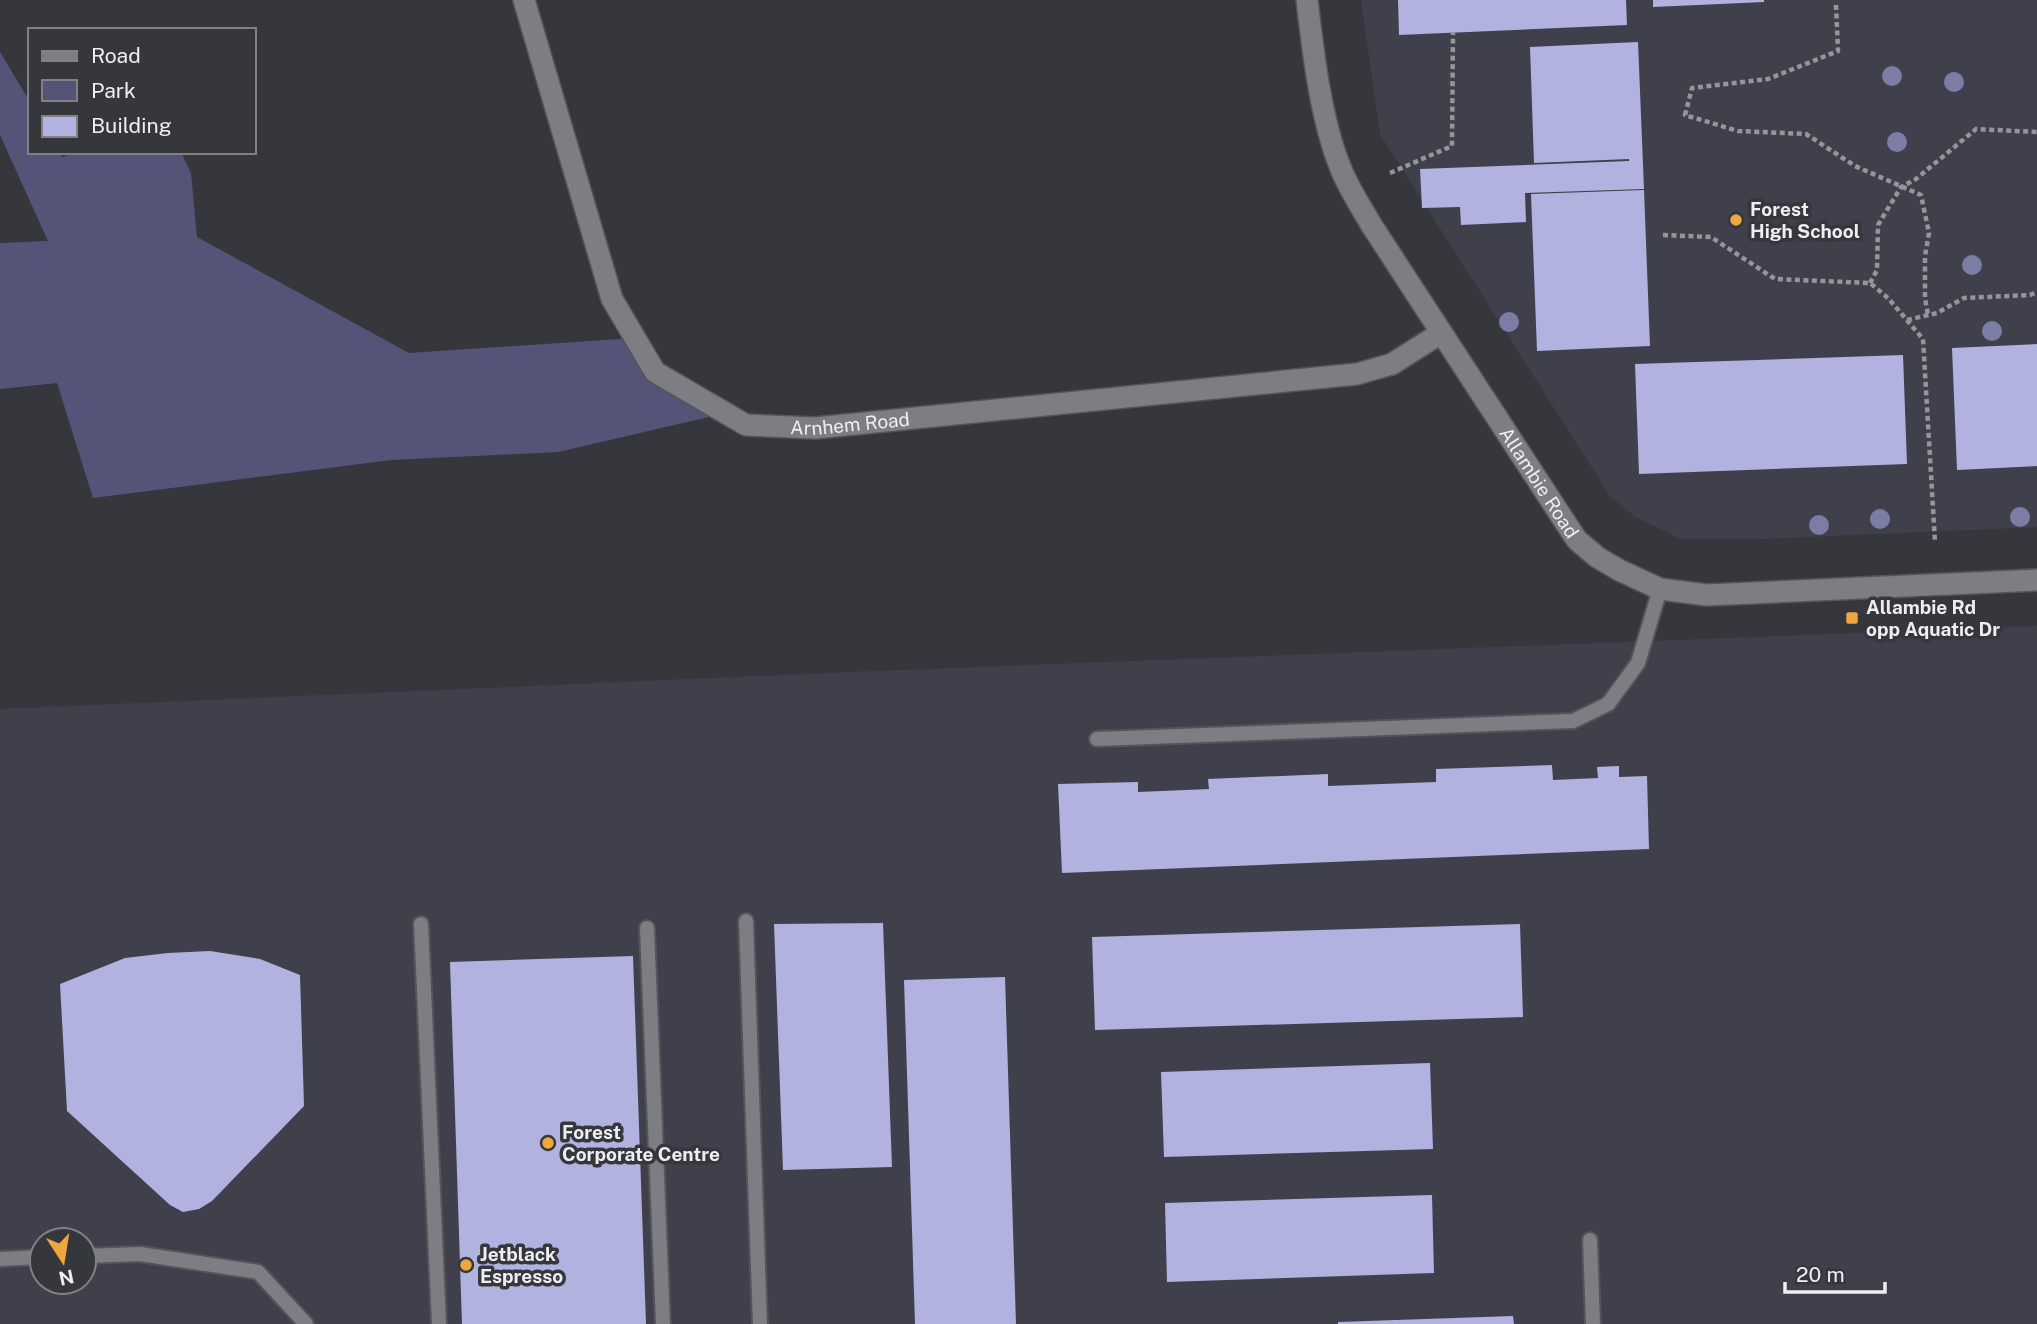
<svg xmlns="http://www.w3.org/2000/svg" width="2037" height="1324" viewBox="0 0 2037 1324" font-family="'Public Sans',sans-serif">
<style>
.built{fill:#3f404b;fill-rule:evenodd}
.green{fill:#545478}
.building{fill:#b1b2e0}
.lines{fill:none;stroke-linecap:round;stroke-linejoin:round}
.service-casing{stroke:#545459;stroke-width:18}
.minor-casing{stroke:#545459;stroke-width:24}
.secondary-casing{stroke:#545459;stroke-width:24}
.path{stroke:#95959a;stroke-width:4.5;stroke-dasharray:5 3.5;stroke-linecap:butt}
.service{stroke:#7d7d83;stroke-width:14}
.minor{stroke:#7d7d83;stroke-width:21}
.secondary{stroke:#7d7d83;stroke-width:21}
.tree{fill:#7c7da4}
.poi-dot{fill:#eea73c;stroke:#36373c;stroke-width:2.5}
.labels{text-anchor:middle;stroke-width:7;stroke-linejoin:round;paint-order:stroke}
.poi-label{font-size:19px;font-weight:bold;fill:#eeeef2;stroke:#36373c;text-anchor:start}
.street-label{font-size:19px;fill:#eeeef2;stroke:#36373c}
</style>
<rect width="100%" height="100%" fill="#36373c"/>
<g class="built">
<polygon points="1361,0 2037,0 2037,527 1760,539 1681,539 1635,517 1610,496 1380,134"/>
<path d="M2037,626V1324H0V709L876,671ZM42,1240H84V1282H42Z"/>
</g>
<polygon class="green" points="0,52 30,102 30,152 59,152 62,157 77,152 181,152 191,173 197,237 409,353 635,338 655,372 726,413 558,452 391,460 93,498 57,383 0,389 0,243 48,241 0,135"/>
<g class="building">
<polygon points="1398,0 1626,0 1627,25 1399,35"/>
<polygon points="1653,0 1764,0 1764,2 1653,7"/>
<polygon points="1638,42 1644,189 1525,193 1526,222 1461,225 1460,207 1422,208 1420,169 1629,161 1629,159 1534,163 1530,47"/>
<polygon points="1644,190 1650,346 1537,351 1531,194"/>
<polygon points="2037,344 2037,466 1957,470 1952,348"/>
<polygon points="1903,355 1907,464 1639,474 1635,364"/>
<polygon points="1552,765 1553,780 1598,778 1597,767 1619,766 1619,777 1647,776 1649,849 1062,873 1058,784 1138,782 1138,792 1209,789 1208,779 1328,774 1328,786 1436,782 1436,769"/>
<polygon points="883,923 892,1167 783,1170 774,924"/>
<polygon points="1520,924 1523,1017 1095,1030 1092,937"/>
<polygon points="210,951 260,959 300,975 304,1106 212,1201 199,1209 183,1212 170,1205 67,1111 60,984 125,958 168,953"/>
<polygon points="633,956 646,1324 462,1324 450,962"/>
<polygon points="1005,977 1016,1324 915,1324 904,980"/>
<polygon points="1430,1063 1433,1149 1164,1157 1161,1072"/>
<polygon points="1432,1195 1434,1273 1167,1282 1165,1203"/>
<polygon points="1513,1316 1514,1324 1338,1324 1338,1322"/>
</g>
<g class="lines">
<g class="service-casing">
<g id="service">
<polyline points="1097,739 1573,721 1608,704 1638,663 1660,589"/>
<polyline points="746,921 760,1324"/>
<polyline points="421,924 439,1324"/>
<polyline points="647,928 663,1324"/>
<polyline points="1590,1240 1593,1324"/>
<polyline points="84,1256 140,1254 258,1272 306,1324"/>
<polyline points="0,1259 42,1257"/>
</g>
</g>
<g class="minor-casing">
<g id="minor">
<path id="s1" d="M524,0L612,299L655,372L746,425L815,428L1357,374L1392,364L1441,333"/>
</g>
</g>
<g class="secondary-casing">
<g id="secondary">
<path id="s2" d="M1307,0C1313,52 1321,121 1341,169C1349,189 1361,207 1372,226L1565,522L1577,540L1597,557L1619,570L1660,589L1707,595L2037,580"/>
</g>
</g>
<g class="path">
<polyline points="1836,5 1838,51 1768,79 1692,88 1685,115 1738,131 1806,134 1855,166 1921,195 1929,233 1925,256 1925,298 1928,315"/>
<polyline points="1390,173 1452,146 1453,32"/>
<polyline points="1663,235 1711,237 1775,279 1870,283 1888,298 1923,339 1935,542"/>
<polyline points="1870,283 1877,270 1878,225 1901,187 1916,179 1976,129 2037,132"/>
<polyline points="1907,320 1937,313 1964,298 2030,295 2037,292"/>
</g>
<use href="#service" class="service"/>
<use href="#minor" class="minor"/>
<use href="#secondary" class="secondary"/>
</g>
<g class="tree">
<circle cx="1892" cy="76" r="10"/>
<circle cx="1954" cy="82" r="10"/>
<circle cx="1897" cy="142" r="10"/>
<circle cx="1972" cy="265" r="10"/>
<circle cx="1509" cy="322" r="10"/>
<circle cx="1992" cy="331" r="10"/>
<circle cx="2020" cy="517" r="10"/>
<circle cx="1880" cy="519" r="10"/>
<circle cx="1819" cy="525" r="10"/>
</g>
<g class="poi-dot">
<circle cx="1736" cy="220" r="7"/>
<rect x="1845" y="611" width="14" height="14" rx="3.5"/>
<circle cx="548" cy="1143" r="7"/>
<circle cx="466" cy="1265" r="7"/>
</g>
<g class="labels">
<g class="poi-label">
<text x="1750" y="216">Forest<tspan x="1750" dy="22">High School</tspan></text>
<text x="1866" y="614">Allambie Rd<tspan x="1866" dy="22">opp Aquatic Dr</tspan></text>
<text x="562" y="1139">Forest<tspan x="562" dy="22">Corporate Centre</tspan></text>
<text x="480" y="1261">Jetblack<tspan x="480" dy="22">Espresso</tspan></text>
</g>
<g class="street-label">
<text dy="7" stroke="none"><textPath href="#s1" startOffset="606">Arnhem Road</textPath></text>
<text dy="7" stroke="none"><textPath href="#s2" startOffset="544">Allambie Road</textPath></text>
</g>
</g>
<rect x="28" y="28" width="228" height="126" fill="#36373c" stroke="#808085" stroke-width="2"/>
<rect x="42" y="51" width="35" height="10" fill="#7d7d83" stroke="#808085" stroke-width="2"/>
<text x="91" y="63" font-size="21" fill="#eeeef2">Road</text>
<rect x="42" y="80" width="35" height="21" fill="#545478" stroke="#808085" stroke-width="2"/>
<text x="91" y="98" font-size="21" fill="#eeeef2">Park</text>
<rect x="42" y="116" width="35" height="21" fill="#b1b2e0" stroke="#808085" stroke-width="2"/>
<text x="91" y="133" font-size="21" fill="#eeeef2">Building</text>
<g transform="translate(63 1261) rotate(168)"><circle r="33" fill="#36373c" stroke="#808085" stroke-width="2"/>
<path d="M0-5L12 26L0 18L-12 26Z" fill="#eea73c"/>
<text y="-10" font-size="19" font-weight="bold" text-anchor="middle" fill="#eeeef2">N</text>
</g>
<path d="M1785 1282v10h100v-10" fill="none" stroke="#eeeef2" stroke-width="3.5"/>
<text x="1796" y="1282" font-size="21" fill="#eeeef2" stroke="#36373c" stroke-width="5" paint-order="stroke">20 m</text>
</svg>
